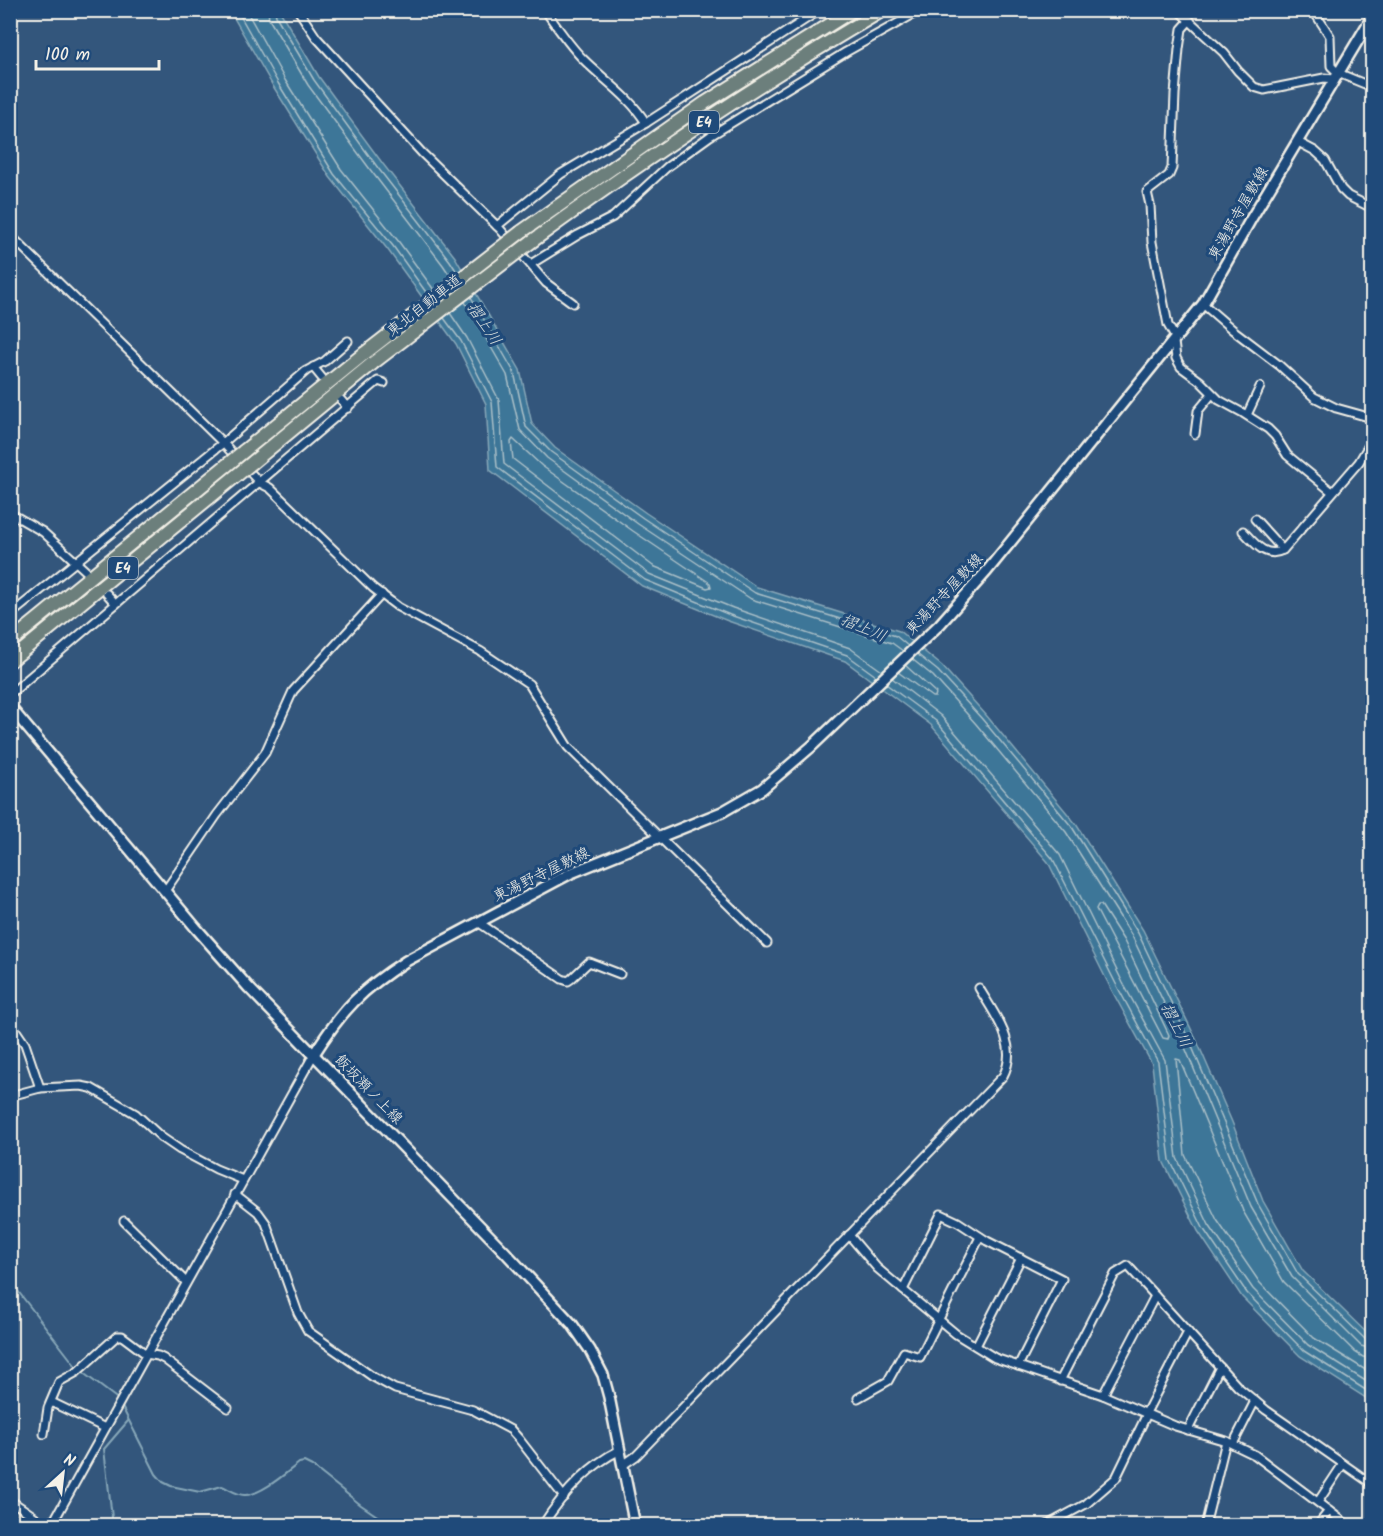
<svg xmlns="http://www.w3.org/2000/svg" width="1383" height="1536" viewBox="0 0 1383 1536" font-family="Kalam,'Klee One',sans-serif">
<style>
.built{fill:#415f7e}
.water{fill:#3e7698;stroke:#87a7b8;stroke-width:1.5}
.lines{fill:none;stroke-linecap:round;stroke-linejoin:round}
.shore{stroke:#abc0c8;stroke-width:1.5}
.stream{stroke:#87a7b8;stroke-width:2}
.street-casing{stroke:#f4f1e8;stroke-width:11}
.secondary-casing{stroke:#f4f1e8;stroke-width:14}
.highway-casing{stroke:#f4f1e8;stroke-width:16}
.street{stroke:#1f4a7a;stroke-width:7}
.secondary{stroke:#1f4a7a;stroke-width:9}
.highway{stroke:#6c7f7c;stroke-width:12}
.highway-bridge-casing{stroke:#f4f1e8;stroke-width:16;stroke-linecap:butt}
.highway-bridge{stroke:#6c7f7c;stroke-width:12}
.labels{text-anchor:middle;stroke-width:6;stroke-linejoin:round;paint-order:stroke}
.shield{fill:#1f4a7a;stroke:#b4bfc7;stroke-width:1.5}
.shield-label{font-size:14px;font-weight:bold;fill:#f4f1e8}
.street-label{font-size:15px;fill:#f4f1e8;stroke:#1f4a7a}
.water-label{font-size:16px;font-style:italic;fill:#d9dfdc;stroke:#1f4a7a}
</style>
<rect width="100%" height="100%" fill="#33567c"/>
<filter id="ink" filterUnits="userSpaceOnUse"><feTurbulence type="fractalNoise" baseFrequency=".0167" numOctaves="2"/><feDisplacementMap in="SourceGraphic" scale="12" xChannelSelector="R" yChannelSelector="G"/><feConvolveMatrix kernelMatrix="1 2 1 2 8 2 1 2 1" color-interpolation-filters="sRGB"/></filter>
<g filter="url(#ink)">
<polygon class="built" points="10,1502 43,1525 11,1525"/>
<polygon class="water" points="230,11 280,11 319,77 383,164 455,257 520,370 532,424 555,448 646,513 757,587 899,631 942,666 986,715 1076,824 1143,930 1196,1039 1232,1122 1263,1201 1303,1271 1372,1338 1372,1402 1300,1356 1242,1297 1198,1231 1163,1161 1152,1064 1111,989 1048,862 931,725 845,661 728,621 642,586 490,470 486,404 456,344 388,250 330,177 273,86"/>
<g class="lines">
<g class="shore">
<polyline points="237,10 278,83 334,174 393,246 428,295"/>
<polyline points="246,10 285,80 341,169 399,242 434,290"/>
<polyline points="268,10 269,19 308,85 372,172 443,265 451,277"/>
<polyline points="275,10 276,16 314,80 378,168 450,261 457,272"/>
<polyline points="471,297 514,372 526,427 551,452 643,518 755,593 896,636 908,646"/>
<polyline points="465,302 507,375 520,430 547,458 638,524 751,599 892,643 903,651"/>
<polyline points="450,313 467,338 499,400 504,464 649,574 733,608 850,648 882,671"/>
<polyline points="444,318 461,341 492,402 497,467 645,580 730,615 847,655 876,676"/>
<polygon points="513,439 542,466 633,531 710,583 711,587 707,588 653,566 513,459 511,442"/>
<polyline points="917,654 938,671 982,719 1072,827 1138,933 1190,1042 1258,1204 1298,1274 1366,1340 1372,1342"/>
<polyline points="912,659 933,676 976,724 1066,832 1132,936 1184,1045 1251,1207 1292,1277 1361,1346 1372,1349"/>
<polyline points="898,672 932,697 935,697 936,693 905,665"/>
<polyline points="892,678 941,716 1060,855 1123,983 1165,1060 1177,1158 1209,1225 1253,1289 1308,1345 1372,1385"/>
<polyline points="886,684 936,721 1053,859 1117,986 1158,1062 1170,1160 1203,1228 1247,1293 1304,1351 1372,1394"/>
<polygon points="1098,905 1101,905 1124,941 1169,1035 1168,1039 1163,1038 1096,909"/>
<polyline points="1372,1358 1363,1357 1355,1352 1284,1282 1243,1211 1180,1060 1176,1059 1185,1155 1217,1220 1260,1283 1314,1338 1372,1374"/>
</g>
<g class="stream">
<polyline points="10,1013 17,1022 17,1028"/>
<polyline points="10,1059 16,1034"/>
<polyline points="10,1247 11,1278 14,1286 78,1369 119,1400"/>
<path d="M121,1405L156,1474L163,1482L171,1486L200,1492L222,1486C229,1489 237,1495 244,1495C260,1496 286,1473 299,1463L304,1462L312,1466L361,1505L392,1526"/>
<polyline points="113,1526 104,1449 128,1421"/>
</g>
<g class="street-casing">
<g id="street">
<polyline points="298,10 316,37 422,153 500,229 546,283 573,303"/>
<path d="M545,10C557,27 569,45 583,59C605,81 630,97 646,123"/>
<polyline points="1178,10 1224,53 1238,71 1254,87 1264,90 1324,78 1334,79"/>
<polyline points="1313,10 1330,36 1331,66 1338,73 1372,87"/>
<polyline points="1298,142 1315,151 1325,160 1341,189 1348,196 1372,208"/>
<polyline points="497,226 561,174 646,123 820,10"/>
<polyline points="10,235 223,443 260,483 270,488 373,588 398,607 480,651 529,684 568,747 767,943"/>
<polyline points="531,264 578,235 613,217 667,167 710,136 846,52 921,10"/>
<polyline points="1203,304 1233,330 1279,365 1314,397 1336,408 1372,418"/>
<polyline points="1176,339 1168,325 1152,242 1150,205 1147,192 1169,175 1172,168 1175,94 1179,49 1182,29 1190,20"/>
<polyline points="1174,342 1176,358 1181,367 1200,381 1219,400 1243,413 1268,429 1275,436 1287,455 1331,491"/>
<polyline points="313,367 322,378"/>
<polyline points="341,400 348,408"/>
<polyline points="1247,415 1260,387"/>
<polyline points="1195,434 1198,411 1212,394"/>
<polyline points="10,513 43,532 87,572"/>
<polyline points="1255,519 1283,550"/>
<path d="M1243,531C1254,543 1266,559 1283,550L1359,462L1372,440"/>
<polyline points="107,594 116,604"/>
<polyline points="10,615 223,443 306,371 325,361 348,341"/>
<polyline points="10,694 378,381 384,383"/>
<polyline points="165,891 217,815 265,753 293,691 382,594"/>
<polyline points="478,922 562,979 568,981 571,979 589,962 620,974"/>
<polyline points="10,1022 25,1044 40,1088"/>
<polyline points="10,1096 40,1088 81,1086 91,1088 136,1114 161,1137 180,1150 216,1169 243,1180"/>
<polyline points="235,1194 258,1212 266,1223 298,1313 308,1331 373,1377 395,1389 473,1410 511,1430 519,1439 564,1497"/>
<polyline points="124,1221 186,1282"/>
<polyline points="849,1235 877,1268 903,1290 956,1334 995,1358 1103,1395 1175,1426 1226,1441 1255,1455 1349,1526"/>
<polyline points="903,1290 941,1214 958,1222 987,1241 1062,1279 1018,1366"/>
<polyline points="976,1346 1021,1258"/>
<polyline points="1060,1381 1115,1274 1128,1266 1238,1387 1266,1410 1372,1484"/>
<polyline points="1103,1395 1155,1296"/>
<polyline points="858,1398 888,1381 904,1352 920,1357 980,1237"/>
<polyline points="51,1402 105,1428"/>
<polyline points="1146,1413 1188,1332"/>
<polyline points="1188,1430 1220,1367"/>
<polyline points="44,1434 48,1408 59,1382 77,1372 117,1336 122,1336 146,1354 158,1356 164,1359 228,1408"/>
<polyline points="1233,1444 1255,1401"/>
<path d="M623,1465L636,1456L1003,1076C1020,1045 994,1014 979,988"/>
<polyline points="10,1500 48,1526"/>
<polyline points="1318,1502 1343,1464"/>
<polyline points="51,1526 314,1054"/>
<path d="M542,1526C562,1495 587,1466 620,1450"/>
<polyline points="1045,1526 1086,1504 1116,1478 1147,1414"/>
<polyline points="1205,1526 1226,1441"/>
<polyline points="1317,1526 1329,1511"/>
</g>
</g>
<g class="secondary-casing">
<g id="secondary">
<polyline points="10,707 196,928 249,988 505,1252 572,1324 590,1350 603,1375 609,1397 635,1526"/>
<path d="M314,1054C342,1010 362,989 406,961L571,873L722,812L762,789L811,747L940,624L987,571L1203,304L1251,219L1372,17"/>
</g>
</g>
<g class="highway-casing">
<g id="highway">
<polyline points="521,232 705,103 853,10"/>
<path d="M531,242C645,159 761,81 883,10"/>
<polyline points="244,451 365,353"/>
<polyline points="253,462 373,363"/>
<polyline points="10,642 227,465"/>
<polyline points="10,661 237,475"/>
</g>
</g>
<use href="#street" class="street"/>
<use href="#secondary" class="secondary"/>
<use href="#highway" class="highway"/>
<g class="highway-bridge-casing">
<g id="highway-bridge">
<polyline points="365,353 521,232"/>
<polyline points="373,363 531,242"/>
<polyline points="227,465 244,451"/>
<polyline points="237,475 253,462"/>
</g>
</g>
<use href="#highway-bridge" class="highway-bridge"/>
</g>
</g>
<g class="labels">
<g class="shield">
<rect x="689" y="111" width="30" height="22" rx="4.5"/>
<rect x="108" y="557" width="30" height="22" rx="4.5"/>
</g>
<g class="shield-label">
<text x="704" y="127">E4</text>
<text x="123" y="573">E4</text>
</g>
<g class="street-label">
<text transform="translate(1238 213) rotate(-60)" y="5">東湯野寺屋敷線</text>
<text transform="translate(424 305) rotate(-38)" y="5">東北自動車道</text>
<text transform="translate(944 594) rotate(-47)" y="5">東湯野寺屋敷線</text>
<text transform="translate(541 874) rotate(-26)" y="5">東湯野寺屋敷線</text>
<text transform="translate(369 1089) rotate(46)" y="5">飯坂瀬ノ上線</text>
</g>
<g class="water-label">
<text transform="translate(485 323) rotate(56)" y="6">摺上川</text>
<text transform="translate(864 627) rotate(23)" y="6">摺上川</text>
<text transform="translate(1177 1025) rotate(63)" y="6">摺上川</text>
</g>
</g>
<rect width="1383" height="1536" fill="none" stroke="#1f4a7a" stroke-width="36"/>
<rect x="18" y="18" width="1347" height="1500" fill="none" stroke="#f4f1e8" stroke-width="2" filter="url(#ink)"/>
<g transform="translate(63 1473) rotate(27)" stroke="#1f4a7a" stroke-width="4.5" paint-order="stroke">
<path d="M0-4.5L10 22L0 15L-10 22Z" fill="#f4f1e8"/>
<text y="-9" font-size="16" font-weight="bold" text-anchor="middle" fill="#f4f1e8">N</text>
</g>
<path d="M36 60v9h123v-9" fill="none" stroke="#f4f1e8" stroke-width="3"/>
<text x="45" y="60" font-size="18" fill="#f4f1e8" stroke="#1f4a7a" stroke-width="4.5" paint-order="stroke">100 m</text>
</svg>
